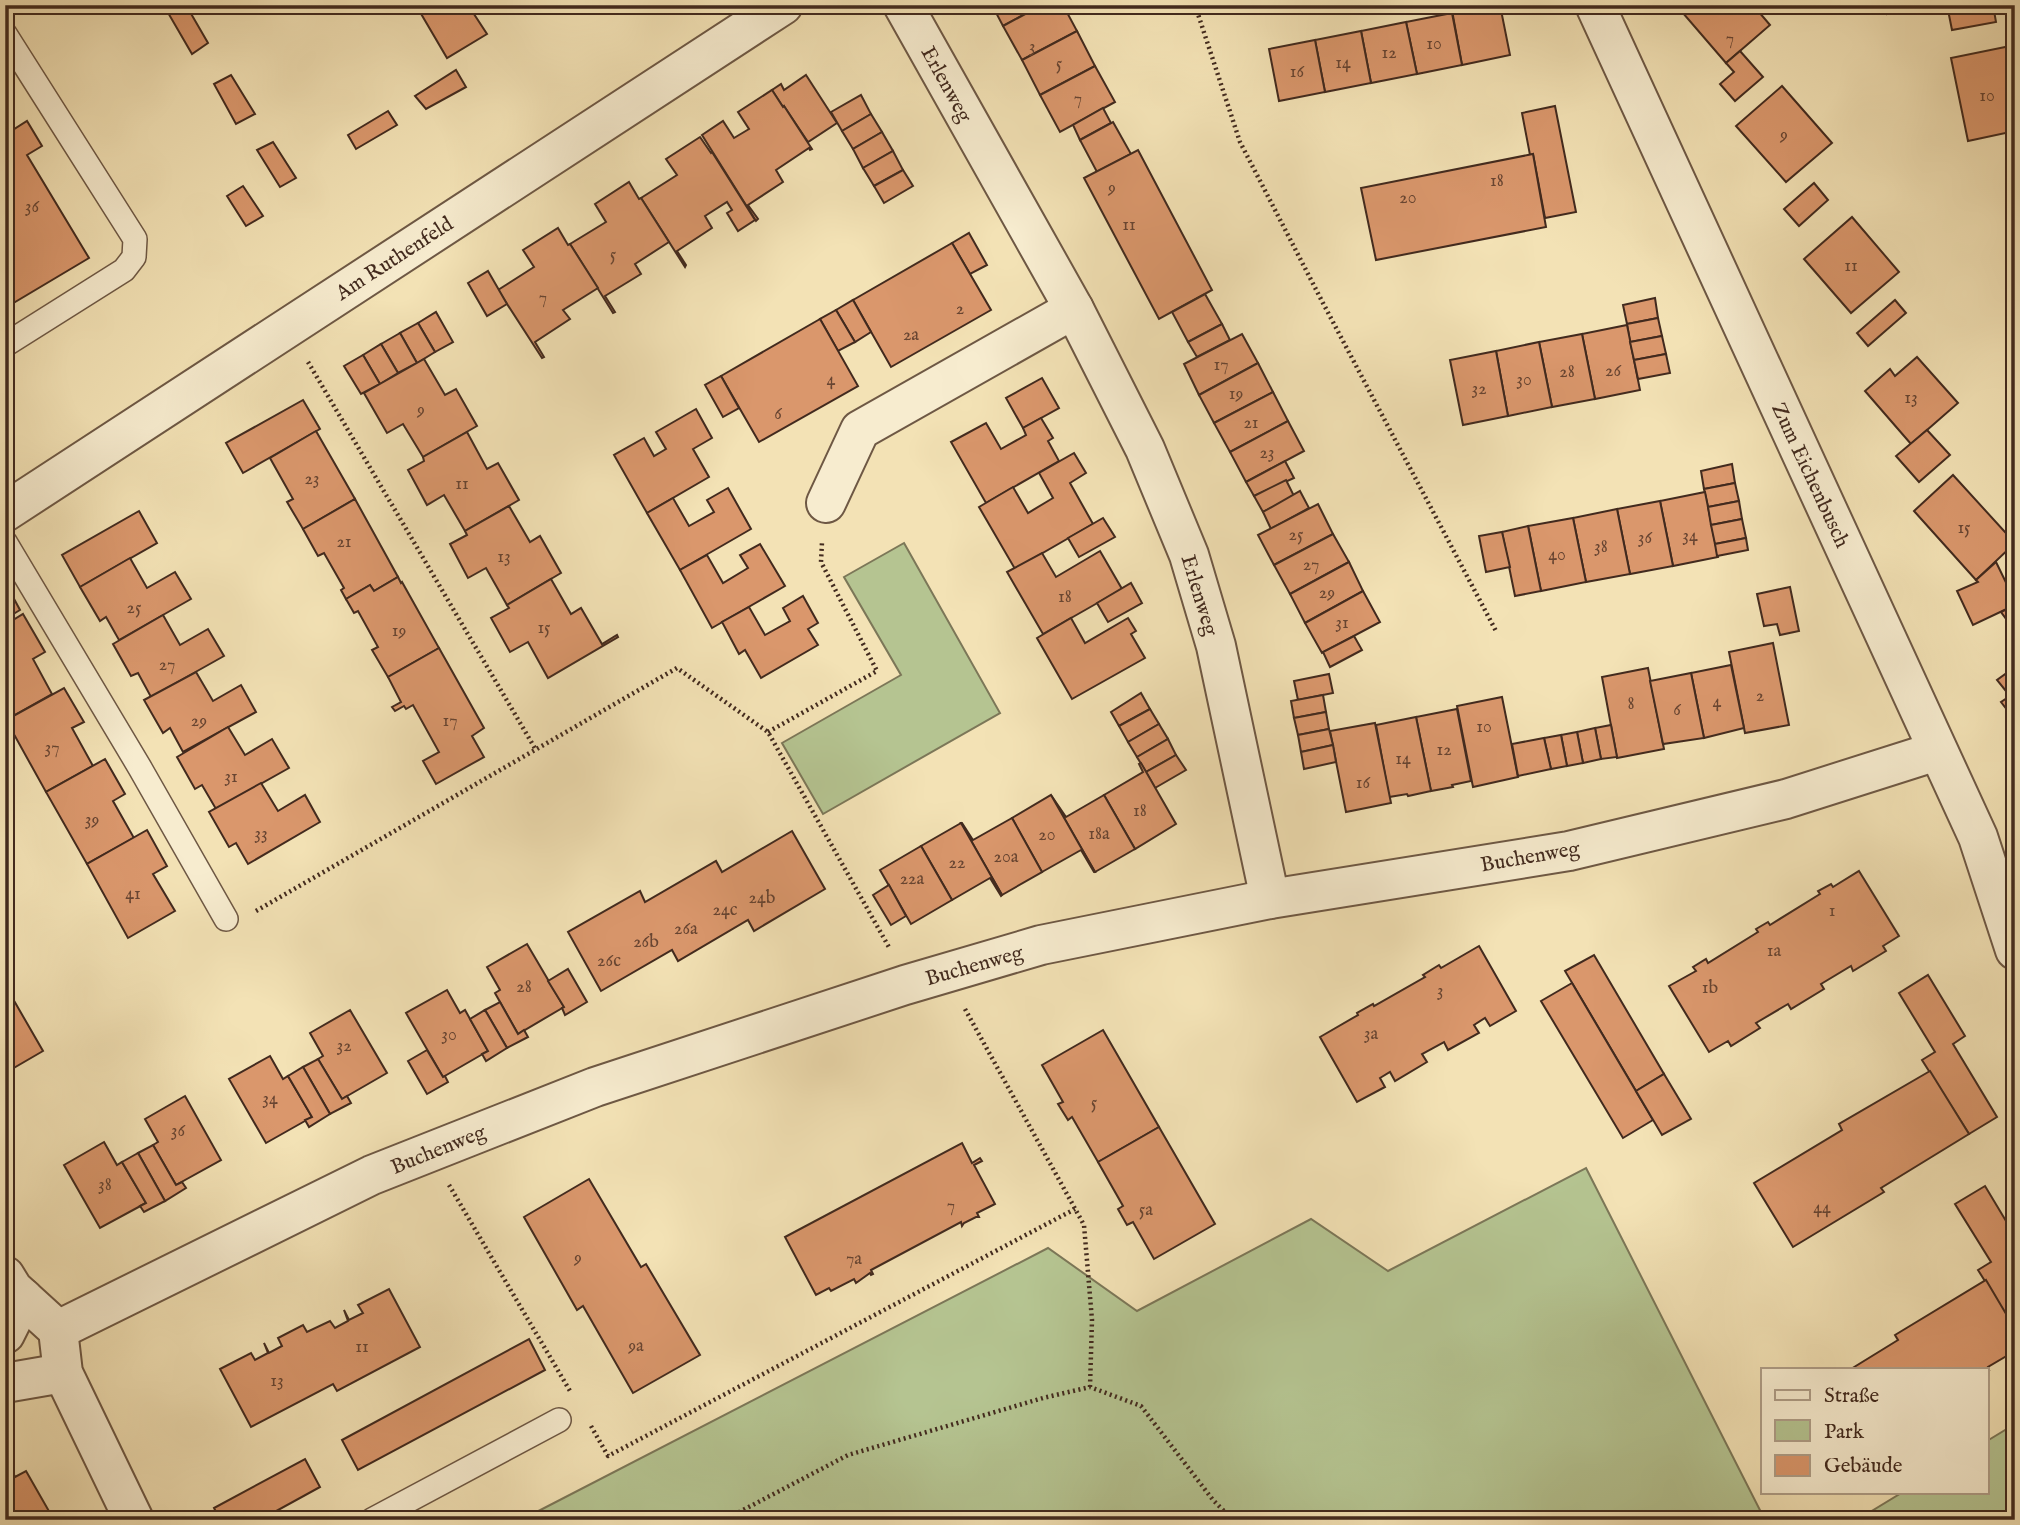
<svg xmlns="http://www.w3.org/2000/svg" width="2020" height="1525" viewBox="0 0 2020 1525" font-family="'IM FELL English',serif">
<style>
.green{fill:#b5c491;stroke:#7c7758;stroke-width:2}
.building{fill:#da976c;stroke:#422a1e;stroke-width:2}
.lines{fill:none;stroke-linecap:round;stroke-linejoin:round}
.service-casing{stroke:#6e5844;stroke-width:26}
.minor-casing{stroke:#6e5844;stroke-width:42}
.path{stroke:#422a1e;stroke-width:4.5;stroke-dasharray:2 3.5;stroke-linecap:butt}
.service{stroke:#f7eccf;stroke-width:23}
.minor{stroke:#f7eccf;stroke-width:38}
.labels{text-anchor:middle;stroke-width:5;stroke-linejoin:round;paint-order:stroke}
.number-label{font-size:18px;fill:#684532}
.street-label{font-size:21px;fill:#422a1e;stroke:#f7eccf}
</style>
<rect width="100%" height="100%" fill="#f3e2b5"/>
<filter id="stains"><feTurbulence type="fractalNoise" baseFrequency=".00286" numOctaves="4"/><feColorMatrix values="0 0 0 0 .2 0 0 0 0 .09 0 0 0 0 .02 0 0 0 .5 -.17"/></filter>
<radialGradient id="worn" r=".72"><stop offset=".6" stop-color="#630" stop-opacity="0"/><stop offset="1" stop-color="#630" stop-opacity=".3"/></radialGradient>
<g class="green">
<polygon points="904,543 1000,713 823,814 782,743 901,675 844,577"/>
<polygon points="1586,1168 1765,1520 521,1520 1048,1248 1137,1311 1311,1219 1388,1271"/>
<polygon points="2015,1424 2015,1520 1857,1520 1903,1492 1987,1492 1987,1441"/>
</g>
<g class="building">
<polygon points="180,5 186,5 208,43 192,54 167,11"/>
<polygon points="431,5 468,5 487,34 447,58 420,12"/>
<polygon points="992,5 1042,5 1003,26"/>
<polygon points="1042,5 1063,5 1077,31 1022,60 1003,26"/>
<polygon points="1451,5 1500,5 1510,55 1462,65"/>
<polygon points="1676,5 1753,5 1770,25 1726,63"/>
<polygon points="1886,5 1930,5 1931,6 1887,14"/>
<polygon points="1970,5 1993,5 1996,22 1952,30 1948,10"/>
<polygon points="1452,13 1462,65 1417,74 1406,22"/>
<polygon points="1406,22 1417,74 1371,83 1361,31"/>
<polygon points="1077,31 1095,66 1040,95 1022,60"/>
<polygon points="1361,31 1371,83 1325,92 1315,40"/>
<polygon points="1315,40 1325,92 1279,101 1269,49"/>
<polygon points="2015,45 2015,131 1968,141 1951,58"/>
<polygon points="1740,51 1763,77 1735,101 1720,84 1734,72 1726,63"/>
<polygon points="1095,66 1115,102 1060,132 1040,95"/>
<polygon points="456,70 466,87 426,109 415,96"/>
<polygon points="231,75 255,114 236,124 214,84"/>
<polygon points="806,75 837,123 808,142 784,106 783,107 772,90 781,84 784,90"/>
<polygon points="1782,86 1832,143 1786,182 1736,126"/>
<polygon points="772,90 783,107 784,106 812,149 810,150 809,148 776,170 783,182 748,205 758,219 756,221 702,135 723,121 734,138 749,129 738,112"/>
<polygon points="861,95 871,114 842,131 831,112"/>
<polygon points="1555,106 1576,212 1545,218 1533,154 1530,155 1522,113"/>
<polygon points="1103,108 1111,123 1080,140 1073,125"/>
<polygon points="388,111 397,125 356,149 348,135"/>
<polygon points="871,114 882,132 853,149 842,131"/>
<polygon points="5,121 11,131 27,121 42,146 27,155 89,258 5,308"/>
<polygon points="1113,122 1131,154 1097,172 1080,140"/>
<polygon points="882,132 893,151 863,168 853,149"/>
<polygon points="700,137 711,153 712,152 755,220 738,231 727,213 732,210 727,202 705,216 712,228 677,251 686,265 685,267 641,198 677,175 666,159"/>
<polygon points="273,142 296,178 280,187 257,150"/>
<polygon points="1138,150 1212,290 1159,319 1084,178"/>
<polygon points="893,151 903,170 874,186 863,168"/>
<polygon points="1533,154 1546,227 1376,260 1361,188"/>
<polygon points="903,170 913,186 884,203 874,186"/>
<polygon points="629,182 639,199 641,198 669,242 635,264 641,274 605,296 615,312 613,313 570,244 606,222 595,204"/>
<polygon points="1814,183 1828,200 1799,226 1784,209"/>
<polygon points="243,186 263,216 246,226 227,196"/>
<polygon points="1852,217 1899,272 1851,313 1804,259"/>
<polygon points="558,228 568,245 570,244 598,288 563,310 570,319 535,342 544,357 542,358 498,290 534,267 523,250"/>
<polygon points="969,233 987,265 970,274 952,243"/>
<polygon points="952,243 991,310 891,367 853,300"/>
<polygon points="488,271 507,304 487,316 468,283"/>
<polygon points="1205,294 1222,324 1188,342 1172,312"/>
<polygon points="1655,298 1658,318 1627,324 1623,305"/>
<polygon points="853,300 871,332 855,342 836,310"/>
<polygon points="1895,300 1906,313 1868,346 1857,333"/>
<polygon points="836,310 855,342 838,351 820,319"/>
<polygon points="436,312 453,342 435,352 418,323"/>
<polygon points="1658,318 1662,336 1630,342 1627,324"/>
<polygon points="820,319 858,386 759,442 721,376"/>
<polygon points="418,323 435,352 417,363 400,333"/>
<polygon points="1222,324 1230,340 1197,357 1188,342"/>
<polygon points="1627,325 1640,390 1595,399 1582,334"/>
<polygon points="400,333 417,363 398,373 381,344"/>
<polygon points="1242,334 1258,363 1199,395 1184,364"/>
<polygon points="1582,334 1595,399 1552,407 1539,342"/>
<polygon points="1662,336 1666,354 1634,360 1630,342"/>
<polygon points="1539,342 1552,407 1508,416 1496,351"/>
<polygon points="381,344 398,373 380,384 363,355"/>
<polygon points="1496,351 1508,416 1463,425 1450,360"/>
<polygon points="1666,354 1670,373 1638,379 1634,360"/>
<polygon points="363,355 380,384 361,394 344,366"/>
<polygon points="1917,357 1958,403 1911,444 1865,391 1890,369 1895,376"/>
<polygon points="424,359 445,395 456,389 477,426 423,457 403,424 387,433 364,393"/>
<polygon points="1258,363 1273,392 1214,423 1199,395"/>
<polygon points="721,376 739,408 723,417 705,385"/>
<polygon points="1042,378 1059,408 1023,428 1006,398"/>
<polygon points="1273,392 1288,421 1230,452 1214,423"/>
<polygon points="303,400 320,429 243,473 226,443"/>
<polygon points="696,409 712,438 693,449 709,477 647,513 614,455 644,438 654,456 666,449 656,432"/>
<polygon points="1041,418 1053,438 1048,441 1059,461 986,503 951,442 986,423 1001,449 1026,435 1023,428"/>
<polygon points="1288,421 1304,451 1246,482 1230,452"/>
<polygon points="1927,430 1950,455 1919,482 1896,456"/>
<polygon points="316,431 355,499 303,529 287,502 293,499 270,458"/>
<polygon points="467,432 487,469 498,463 519,500 465,531 444,495 427,505 408,470 424,461 423,457"/>
<polygon points="1074,453 1086,473 1070,483 1093,524 1015,569 979,507 1013,487 1028,513 1053,498 1039,473"/>
<polygon points="1285,461 1294,478 1254,496 1246,482"/>
<polygon points="1732,464 1735,483 1704,489 1701,471"/>
<polygon points="1953,475 2015,543 1976,580 1914,511"/>
<polygon points="1286,480 1294,496 1263,512 1254,496"/>
<polygon points="1735,483 1739,501 1708,507 1704,489"/>
<polygon points="728,488 751,529 680,570 647,513 673,498 689,526 714,512 707,500"/>
<polygon points="1300,491 1309,508 1271,529 1263,512"/>
<polygon points="1705,492 1718,557 1673,566 1660,501"/>
<polygon points="355,499 398,577 374,591 370,585 346,599 341,590 344,588 324,553 318,556 303,529"/>
<polygon points="1660,501 1673,566 1630,574 1617,509"/>
<polygon points="1739,501 1742,519 1711,525 1708,507"/>
<polygon points="1318,504 1333,534 1274,565 1258,535"/>
<polygon points="509,506 530,542 540,536 561,573 507,605 486,568 468,578 450,544 467,535 465,531"/>
<polygon points="1617,509 1630,574 1586,582 1573,518"/>
<polygon points="139,511 157,543 80,587 62,555"/>
<polygon points="1103,518 1115,537 1079,557 1068,538"/>
<polygon points="1573,518 1586,582 1541,591 1528,526"/>
<polygon points="1742,519 1746,538 1715,544 1711,525"/>
<polygon points="1528,526 1541,591 1515,596 1502,532"/>
<polygon points="1502,532 1510,567 1486,572 1479,536"/>
<polygon points="1333,534 1349,562 1290,594 1274,565"/>
<polygon points="1746,538 1748,550 1717,556 1715,544"/>
<polygon points="760,544 785,586 712,628 680,570 707,555 723,583 748,568 740,555"/>
<polygon points="1100,551 1122,589 1043,634 1007,572 1042,553 1056,577"/>
<polygon points="130,558 147,588 175,572 191,599 119,640 106,617 100,621 80,587"/>
<polygon points="1349,562 1363,591 1305,623 1290,594"/>
<polygon points="1996,562 2015,601 2015,605 1973,625 1957,591 1978,582 1976,580"/>
<polygon points="398,577 401,583 402,582 439,648 388,677 372,650 378,647 358,611 354,613 346,599 370,585 374,591"/>
<polygon points="551,579 571,614 581,608 602,644 617,635 618,637 548,678 528,642 510,652 491,618 509,608 507,605"/>
<polygon points="1131,583 1142,603 1108,622 1097,603"/>
<polygon points="6,584 20,610 5,619 5,585"/>
<polygon points="1790,587 1799,631 1780,635 1777,624 1764,626 1757,594"/>
<polygon points="1363,591 1380,622 1322,653 1305,623"/>
<polygon points="803,596 818,623 808,629 818,645 761,678 745,650 739,654 722,622 749,607 765,635 790,621 783,608"/>
<polygon points="2015,605 2015,631 2001,612"/>
<polygon points="23,614 45,652 33,659 52,694 6,720 5,625"/>
<polygon points="163,615 180,645 208,629 224,656 151,697 138,673 131,676 113,644"/>
<polygon points="1071,618 1085,643 1128,618 1136,631 1131,634 1145,658 1072,699 1037,638"/>
<polygon points="1354,636 1362,650 1330,667 1323,652"/>
<polygon points="1773,643 1789,725 1745,733 1729,652"/>
<polygon points="439,648 484,728 472,736 484,757 436,784 423,761 439,752 413,705 406,709 404,706 395,711 392,707 401,702 388,677"/>
<polygon points="1731,665 1744,728 1704,738 1691,673"/>
<polygon points="2015,667 2015,720 2001,702 2010,696 1997,680"/>
<polygon points="1648,668 1664,749 1617,758 1602,677"/>
<polygon points="196,672 213,701 241,685 256,712 183,752 170,728 163,733 144,700"/>
<polygon points="1691,673 1704,738 1663,744 1650,681"/>
<polygon points="1329,674 1333,693 1298,700 1294,681"/>
<polygon points="64,688 84,722 72,728 93,766 46,792 6,720"/>
<polygon points="1141,693 1150,709 1119,726 1111,712"/>
<polygon points="1323,695 1326,712 1294,718 1291,701"/>
<polygon points="1502,697 1518,777 1473,787 1457,706"/>
<polygon points="1150,709 1159,724 1128,742 1119,726"/>
<polygon points="1457,709 1471,781 1452,785 1453,787 1431,791 1416,717"/>
<polygon points="1326,712 1329,729 1298,735 1294,718"/>
<polygon points="1416,717 1431,791 1408,796 1407,794 1389,797 1376,725"/>
<polygon points="1375,723 1391,803 1346,812 1330,731"/>
<polygon points="1159,724 1168,739 1137,757 1128,742"/>
<polygon points="1611,725 1617,757 1601,759 1595,728"/>
<polygon points="228,727 245,755 272,739 289,768 216,809 202,785 195,789 177,757"/>
<polygon points="1595,728 1601,759 1583,763 1577,732"/>
<polygon points="1329,729 1333,745 1301,752 1298,735"/>
<polygon points="1577,732 1583,763 1567,766 1561,735"/>
<polygon points="1561,735 1567,766 1551,769 1544,738"/>
<polygon points="1544,738 1551,769 1518,776 1512,744"/>
<polygon points="1168,739 1176,755 1146,772 1137,757"/>
<polygon points="1333,745 1336,762 1304,769 1301,752"/>
<polygon points="1176,755 1186,770 1155,788 1146,772"/>
<polygon points="105,759 125,794 113,801 134,838 87,864 46,792"/>
<polygon points="1141,763 1176,824 1135,849 1104,795 1143,772 1139,764"/>
<polygon points="261,783 278,811 305,795 320,822 248,864 236,843 229,847 209,812"/>
<polygon points="1051,795 1066,817 1104,795 1135,849 1095,872"/>
<polygon points="1051,795 1095,872 1094,872 1081,850 1042,872 1012,818"/>
<polygon points="1012,818 1042,872 1002,895 961,823 962,823 973,840"/>
<polygon points="961,823 1002,895 1001,896 990,878 952,900 921,846"/>
<polygon points="147,830 167,866 153,874 175,911 128,938 87,864"/>
<polygon points="792,831 825,889 754,931 748,920 678,961 672,950 601,991 568,932 640,891 645,902 716,861 722,872"/>
<polygon points="921,846 952,900 911,924 880,870"/>
<polygon points="1859,871 1899,936 1883,946 1886,951 1853,971 1851,966 1821,984 1824,989 1791,1009 1788,1004 1756,1023 1760,1028 1731,1046 1728,1041 1709,1052 1669,986 1696,971 1693,967 1706,959 1708,963 1758,932 1756,929 1768,922 1770,925 1820,894 1818,891 1831,884 1833,887"/>
<polygon points="889,885 906,916 891,925 873,895"/>
<polygon points="527,944 564,1007 518,1034 495,993 500,990 487,967"/>
<polygon points="1479,946 1516,1011 1490,1026 1485,1018 1474,1025 1479,1033 1448,1050 1444,1042 1422,1054 1427,1062 1395,1081 1390,1072 1380,1078 1385,1087 1357,1102 1320,1037 1358,1015 1357,1013 1373,1004 1374,1006 1425,977 1423,975 1439,965 1441,968"/>
<polygon points="1594,955 1664,1074 1636,1091 1565,971"/>
<polygon points="568,969 587,1002 565,1015 562,1008 564,1007 548,981"/>
<polygon points="1928,975 1965,1036 1953,1044 1997,1117 1969,1134 1922,1060 1935,1052 1899,993"/>
<polygon points="1572,983 1653,1120 1623,1138 1541,1001"/>
<polygon points="5,985 43,1051 5,1073"/>
<polygon points="447,990 460,1013 465,1010 488,1051 443,1077 406,1013"/>
<polygon points="500,1002 518,1034 524,1030 528,1037 507,1048 485,1010"/>
<polygon points="350,1010 387,1073 342,1099 318,1059 323,1056 310,1033"/>
<polygon points="485,1010 507,1048 486,1061 482,1054 488,1051 470,1019"/>
<polygon points="1103,1030 1159,1127 1098,1162 1072,1117 1068,1120 1058,1104 1063,1102 1042,1065"/>
<polygon points="427,1050 443,1077 445,1076 448,1082 427,1094 408,1061"/>
<polygon points="270,1056 283,1079 288,1076 312,1117 266,1143 229,1079"/>
<polygon points="318,1059 342,1099 347,1096 351,1103 330,1114 303,1067"/>
<polygon points="303,1067 330,1114 309,1127 305,1120 312,1117 288,1076"/>
<polygon points="1930,1071 1969,1134 1881,1188 1884,1192 1793,1247 1754,1183 1842,1130 1839,1124"/>
<polygon points="1664,1074 1691,1119 1662,1135 1636,1091"/>
<polygon points="185,1096 221,1160 176,1185 153,1145 158,1142 145,1119"/>
<polygon points="1159,1127 1215,1224 1154,1259 1133,1222 1127,1225 1118,1209 1123,1206 1098,1162"/>
<polygon points="104,1142 117,1165 122,1162 146,1203 100,1228 64,1165"/>
<polygon points="962,1143 972,1163 980,1158 982,1161 974,1165 995,1204 977,1213 979,1217 976,1217 964,1223 962,1226 961,1222 871,1270 873,1274 871,1275 870,1273 856,1283 854,1279 831,1291 829,1288 816,1295 785,1237"/>
<polygon points="153,1145 176,1185 182,1182 186,1188 165,1201 138,1153"/>
<polygon points="138,1153 165,1201 144,1212 140,1206 146,1203 122,1162"/>
<polygon points="589,1179 641,1267 646,1264 700,1355 633,1393 583,1306 577,1310 524,1217"/>
<polygon points="1985,1186 2015,1236 2015,1250 2008,1254 2015,1265 2015,1329 1978,1270 1991,1262 1955,1204"/>
<polygon points="1986,1280 2015,1329 2015,1351 1988,1367 1989,1370 1851,1369 1898,1340 1895,1335"/>
<polygon points="389,1289 420,1347 337,1391 333,1384 251,1427 220,1369 251,1353 255,1360 268,1353 264,1343 269,1353 282,1346 278,1338 303,1325 307,1332 330,1321 335,1328 348,1321 344,1310 349,1320 363,1313 358,1305"/>
<polygon points="529,1339 545,1370 358,1470 342,1440"/>
<polygon points="305,1459 320,1487 260,1520 220,1520 214,1508"/>
<polygon points="26,1471 54,1520 5,1520 5,1476 13,1472 15,1477"/>
</g>
<g class="lines">
<g class="service-casing">
<g id="service">
<polyline points="5,34 135,239 134,257 124,270 5,345"/>
<polyline points="5,542 140,768 226,919"/>
<polyline points="372,1520 559,1420"/>
</g>
</g>
<g class="minor-casing">
<g id="minor">
<polyline points="903,5 1074,309 1145,449 1189,555 1216,646 1270,899"/>
<polyline points="1595,5 1978,837 2015,950"/>
<polyline points="826,503 860,430 1074,309"/>
<polyline points="5,512 783,5"/>
<polyline points="5,1276 13,1289 58,1330 63,1373 134,1520"/>
<polyline points="58,1330 372,1175 595,1087 905,985 1041,945 1270,899 1569,851 1786,799 1937,751"/>
<polyline points="5,1334 23,1298"/>
<polyline points="5,1383 63,1373"/>
</g>
</g>
<g class="path">
<polyline points="1195,5 1240,142 1324,305 1496,631"/>
<polyline points="308,362 536,750"/>
<polyline points="768,732 877,671 821,562 822,542"/>
<polyline points="256,911 677,668 768,732 890,949"/>
<polyline points="965,1009 1084,1225 1092,1320 1090,1387"/>
<polyline points="449,1185 570,1391"/>
<polyline points="591,1426 608,1456 1075,1209"/>
<polyline points="724,1520 848,1455 1043,1398 1090,1387 1141,1406 1213,1500 1233,1520"/>
</g>
<use href="#service" class="service"/>
<use href="#minor" class="minor"/>
</g>
<g class="labels">
<g class="number-label">
<text x="1730" y="44">7</text>
<text x="1434" y="49">10</text>
<text x="1032" y="52">3</text>
<text x="1389" y="58">12</text>
<text x="1343" y="68">14</text>
<text x="1059" y="69">5</text>
<text x="1297" y="77">16</text>
<text x="1987" y="101">10</text>
<text x="1078" y="104">7</text>
<text x="1784" y="140">9</text>
<text x="1497" y="186">18</text>
<text x="1112" y="193">9</text>
<text x="1408" y="203">20</text>
<text x="32" y="212">36</text>
<text x="1129" y="230">11</text>
<text x="613" y="260">5</text>
<text x="1851" y="271">11</text>
<text x="543" y="303">7</text>
<text x="960" y="314">2</text>
<text x="911" y="340">2a</text>
<text x="1221" y="370">17</text>
<text x="1613" y="376">26</text>
<text x="1567" y="377">28</text>
<text x="831" y="385">4</text>
<text x="1524" y="385">30</text>
<text x="1479" y="394">32</text>
<text x="1236" y="399">19</text>
<text x="1911" y="403">13</text>
<text x="421" y="415">9</text>
<text x="778" y="419">6</text>
<text x="1251" y="428">21</text>
<text x="1267" y="458">23</text>
<text x="312" y="484">23</text>
<text x="462" y="489">11</text>
<text x="1964" y="533">15</text>
<text x="1296" y="540">25</text>
<text x="1690" y="541">34</text>
<text x="1645" y="543">36</text>
<text x="344" y="547">21</text>
<text x="1601" y="552">38</text>
<text x="1557" y="560">40</text>
<text x="504" y="562">13</text>
<text x="1311" y="570">27</text>
<text x="1327" y="598">29</text>
<text x="1065" y="602">18</text>
<text x="134" y="613">25</text>
<text x="1342" y="628">31</text>
<text x="544" y="633">15</text>
<text x="399" y="636">19</text>
<text x="167" y="670">27</text>
<text x="1760" y="701">2</text>
<text x="1717" y="707">4</text>
<text x="1631" y="709">8</text>
<text x="1677" y="715">6</text>
<text x="199" y="726">29</text>
<text x="450" y="726">17</text>
<text x="1484" y="732">10</text>
<text x="52" y="753">37</text>
<text x="1444" y="755">12</text>
<text x="1403" y="764">14</text>
<text x="231" y="782">31</text>
<text x="1363" y="788">16</text>
<text x="1140" y="816">18</text>
<text x="92" y="825">39</text>
<text x="261" y="839">33</text>
<text x="1099" y="839">18a</text>
<text x="1047" y="840">20</text>
<text x="1006" y="862">20a</text>
<text x="957" y="868">22</text>
<text x="912" y="884">22a</text>
<text x="133" y="899">41</text>
<text x="762" y="903">24b</text>
<text x="725" y="915">24c</text>
<text x="1832" y="916">1</text>
<text x="686" y="934">26a</text>
<text x="646" y="947">26b</text>
<text x="1774" y="956">1a</text>
<text x="609" y="966">26c</text>
<text x="524" y="992">28</text>
<text x="1710" y="993">1b</text>
<text x="1440" y="996">3</text>
<text x="1371" y="1039">3a</text>
<text x="449" y="1040">30</text>
<text x="344" y="1051">32</text>
<text x="270" y="1104">34</text>
<text x="1094" y="1108">5</text>
<text x="178" y="1136">36</text>
<text x="105" y="1190">38</text>
<text x="951" y="1211">7</text>
<text x="1822" y="1213">44</text>
<text x="1146" y="1215">5a</text>
<text x="578" y="1263">9</text>
<text x="854" y="1264">7a</text>
<text x="636" y="1351">9a</text>
<text x="362" y="1352">11</text>
<text x="277" y="1386">13</text>
</g>
<g class="street-label">
<text transform="translate(947 84) rotate(61)" y="7">Erlenweg</text>
<text transform="translate(394 258) rotate(-33)" y="7">Am Ruthenfeld</text>
<text transform="translate(1811 475) rotate(65)" y="7">Zum Eichenbusch</text>
<text transform="translate(1200 595) rotate(73)" y="7">Erlenweg</text>
<text transform="translate(1530 856) rotate(-10)" y="7">Buchenweg</text>
<text transform="translate(974 965) rotate(-16)" y="7">Buchenweg</text>
<text transform="translate(438 1149) rotate(-22)" y="7">Buchenweg</text>
</g>
</g>
<rect width="2020" height="1525" fill="none" stroke="#f3e2b5" stroke-width="28"/>
<rect x="7" y="7" width="2006" height="1511" fill="none" stroke="#422a1e" stroke-width="3.5"/>
<rect x="14" y="14" width="1992" height="1497" fill="none" stroke="#422a1e" stroke-width="2"/>
<rect x="1761" y="1368" width="228" height="126" fill="#f7eccf" stroke="#af9e88" stroke-width="2"/>
<rect x="1775" y="1390" width="35" height="10" fill="#f7eccf" stroke="#af9e88" stroke-width="2"/>
<text x="1824" y="1402" font-size="21" fill="#422a1e">Straße</text>
<rect x="1775" y="1420" width="35" height="21" fill="#b5c491" stroke="#af9e88" stroke-width="2"/>
<text x="1824" y="1438" font-size="21" fill="#422a1e">Park</text>
<rect x="1775" y="1455" width="35" height="21" fill="#da976c" stroke="#af9e88" stroke-width="2"/>
<text x="1824" y="1472" font-size="21" fill="#422a1e">Gebäude</text>
<rect width="100%" height="100%" filter="url(#stains)"/>
<rect width="100%" height="100%" fill="url(#worn)"/>
</svg>
